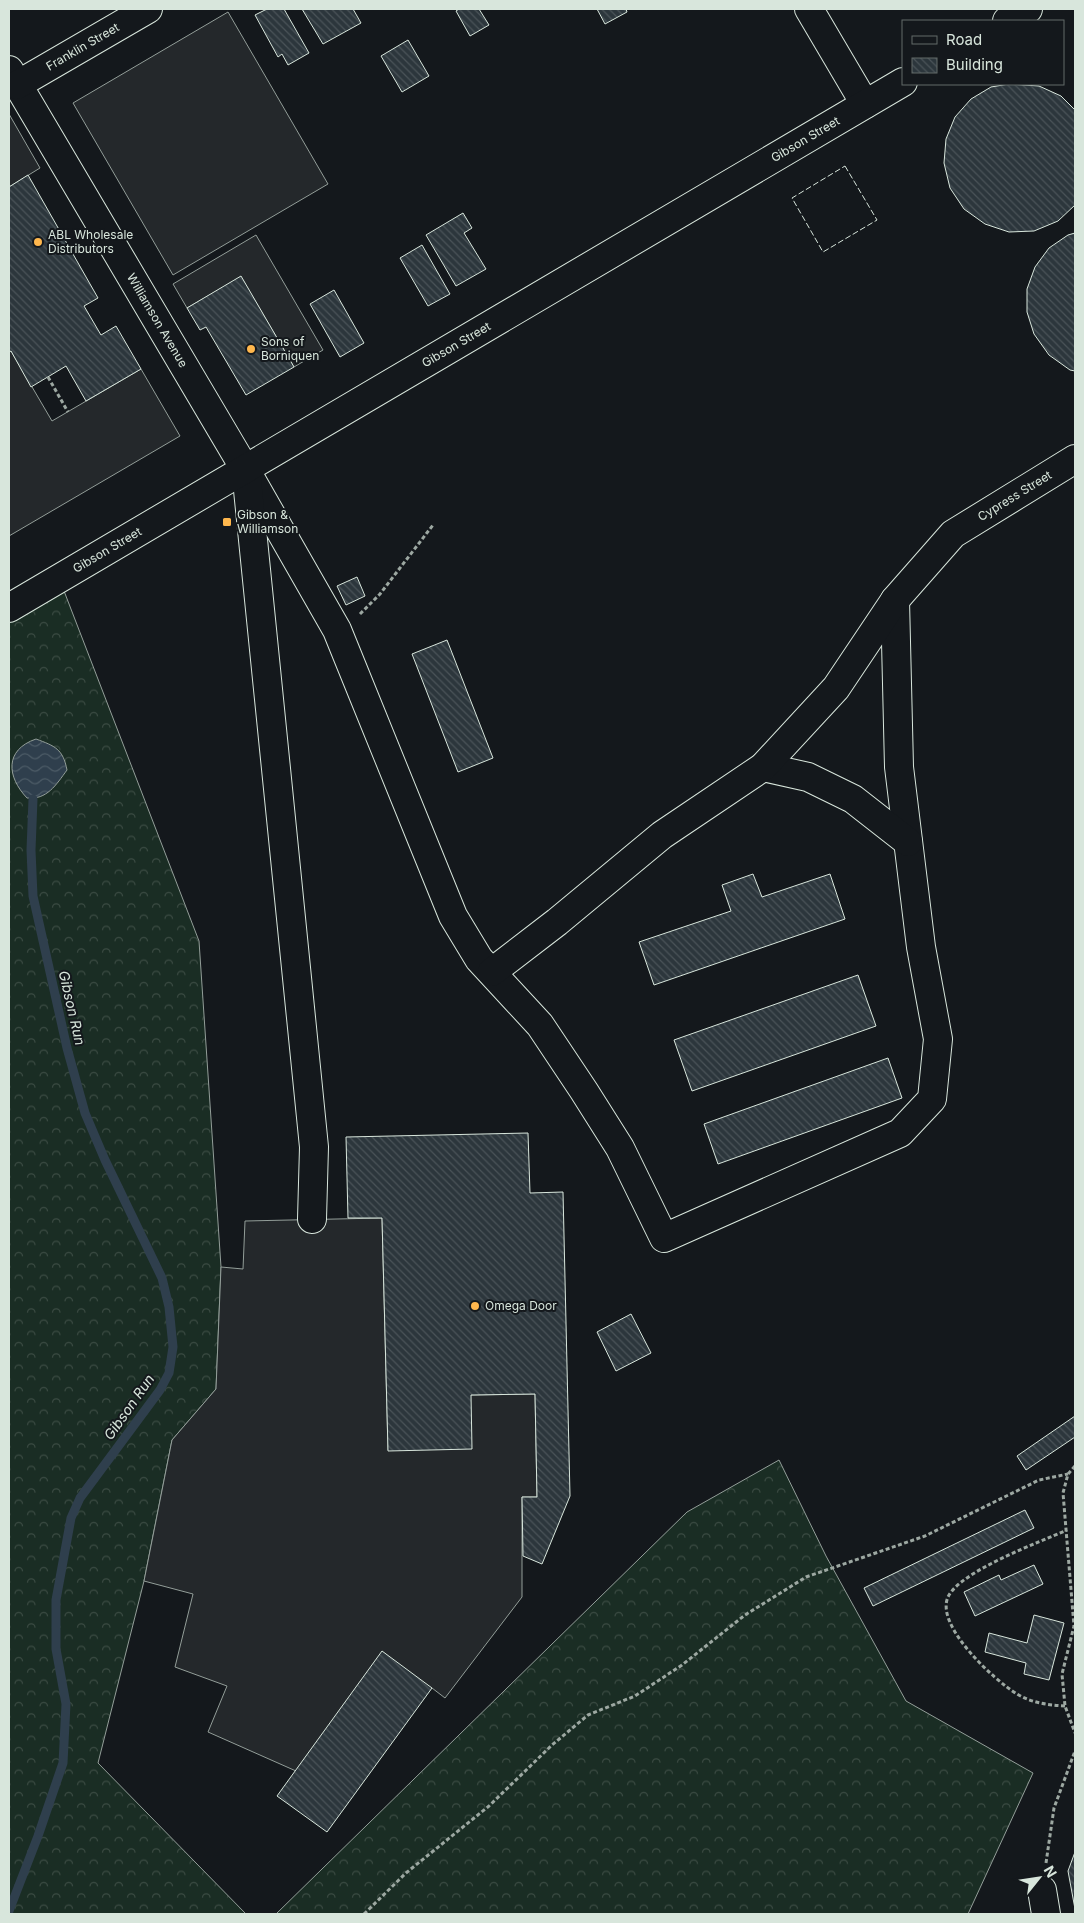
<svg xmlns="http://www.w3.org/2000/svg" width="1084" height="1923" viewBox="0 0 1084 1923" font-family="Inter,sans-serif">
<style>
.forest{fill:url(#forest-crowns);stroke:#939e99}
.parking{fill:#24282b;stroke:#939e99}
.water{fill:url(#water-waves);stroke:#939e99}
.lines{fill:none;stroke-linecap:round;stroke-linejoin:round}
.stream{stroke:#2f3f4d;stroke-width:9}
.building{fill:url(#building-back-hatch);stroke:#d8e6dc}
.minor-casing{stroke:#d8e6dc;stroke-width:30}
.path{stroke:#9da8a2;stroke-width:3;stroke-dasharray:4 2.5;stroke-linecap:butt}
.minor{stroke:#14181c;stroke-width:28}
.fence{stroke:#d8e6dc;stroke-width:1;stroke-dasharray:6 2.5;stroke-linecap:butt}
.poi-dot{fill:#ffb74d;stroke:#14181c;stroke-width:2}
.labels{text-anchor:middle;stroke-width:4;stroke-linejoin:round;paint-order:stroke}
.street-label{font-size:12px;fill:#d8e6dc;stroke:#14181c}
.poi-label{font-size:12px;fill:#d8e6dc;stroke:#14181c;text-anchor:start}
.water-label{font-size:14px;font-style:italic;fill:#d8e6dc;stroke:#14181c}
</style>
<defs>
<pattern id="forest-crowns" width="20" height="18" patternUnits="userSpaceOnUse" patternTransform="scale(1.25)"><rect width="20" height="18" fill="#1a2d24"/><path d="M2 6a3 3 0 1 1 6 0M12 15a3 3 0 1 1 6 0" fill="none" stroke="#3b4b43"/></pattern>
<pattern id="water-waves" width="16" height="10" patternUnits="userSpaceOnUse" patternTransform="scale(1.25)"><rect width="16" height="10" fill="#2f3f4d"/><path d="M0 5q4-4 8 0t8 0" fill="none" stroke="#4c5b66"/></pattern>
<pattern id="building-back-hatch" width="6" height="6" patternUnits="userSpaceOnUse" patternTransform="scale(1.25)"><rect width="6" height="6" fill="#2c363c"/><path d="M-1 5l2 2M0 0l6 6M5-1l2 2" fill="none" stroke="#4a5358"/></pattern>
</defs>
<rect width="100%" height="100%" fill="#14181c"/>
<g class="forest">
<polygon points="59,578 199,941 221,1267 216,1389 172,1440 144,1581 98,1763 246,1914 9,1914 9,608"/>
<polygon points="779,1460 826,1556 906,1701 1033,1773 968,1914 276,1914 687,1512"/>
</g>
<g class="parking">
<polygon points="228,12 328,184 173,275 73,103"/>
<polygon points="9,114 40,168 9,187"/>
<polygon points="256,235 323,350 294,367 241,277 187,308 173,284"/>
<polygon points="11,351 52,421 141,369 180,436 9,536 9,352"/>
<polygon points="382,1218 388,1450 471,1395 535,1394 537,1497 522,1497 522,1597 445,1698 432,1688 296,1771 208,1732 227,1686 175,1667 193,1594 144,1581 172,1440 216,1389 221,1267 243,1269 245,1221"/>
</g>
<path class="water" d="M36,739C55,746 63,749 67,770C56,785 47,800 27,798C7,777 4,750 36,739Z"/>
<g class="lines">
<polyline class="stream" points="9,1911 38,1836 63,1763 66,1704 56,1649 56,1600 71,1518 80,1498 160,1390 169,1373 173,1347 169,1307 162,1278 105,1160 85,1113 67,1048 33,896 31,850 33,799"/>
</g>
<g class="building">
<polygon points="267,9 284,9 309,53 288,65 282,54 278,57 255,15"/>
<polygon points="302,9 353,9 361,23 323,44"/>
<polygon points="459,9 479,9 489,25 470,36 456,11"/>
<polygon points="597,9 626,9 627,12 605,24"/>
<polygon points="408,40 429,76 402,92 381,56"/>
<polygon points="1009,84 1039,86 1061,96 1075,110 1075,205 1058,221 1034,231 1009,232 985,224 964,209 950,188 944,163 946,139 955,117 971,99 991,87"/>
<polygon points="28,175 98,298 84,306 101,335 116,326 141,369 86,401 66,366 31,387 11,351 9,352 9,187"/>
<polygon points="463,213 472,228 464,233 486,269 456,286 426,235"/>
<polygon points="1075,233 1075,371 1070,370 1049,355 1034,334 1027,312 1027,289 1035,267 1049,248 1068,235"/>
<polygon points="422,245 450,294 428,306 400,258"/>
<polygon points="241,276 294,367 246,395 206,327 200,330 187,308"/>
<polygon points="334,290 364,343 340,357 310,304"/>
<polygon points="357,577 365,596 346,605 337,586"/>
<polygon points="447,640 493,758 458,772 412,654"/>
<polygon points="753,874 762,897 830,874 845,919 654,985 639,942 731,911 722,885"/>
<polygon points="858,975 876,1026 692,1091 674,1040"/>
<polygon points="888,1058 902,1098 718,1164 704,1124"/>
<polygon points="528,1133 530,1193 563,1192 570,1496 542,1564 523,1556 522,1497 537,1497 535,1394 471,1395 472,1449 388,1451 382,1218 348,1218 346,1137"/>
<polygon points="631,1314 651,1353 616,1371 597,1332"/>
<polygon points="1075,1416 1075,1437 1026,1470 1017,1456"/>
<polygon points="1025,1510 1034,1528 873,1606 864,1588"/>
<polygon points="1034,1565 1043,1584 975,1616 964,1592 999,1575 1001,1580"/>
<polygon points="1034,1615 1064,1623 1049,1680 1024,1674 1026,1663 985,1652 989,1633 1027,1643"/>
<polygon points="382,1651 432,1688 327,1832 277,1796"/>
<polygon points="1075,1852 1075,1909 1068,1871"/>
</g>
<g class="lines">
<g class="minor-casing">
<g id="minor">
<polyline points="809,9 865,104"/>
<polyline points="1007,21 1028,9"/>
<path id="s1" d="M9,70L245,469L337,630L453,916L479,959L540,1025L584,1091L620,1148L664,1238L900,1133L932,1099L938,1039L921,947L899,767L895,600"/>
<path id="s2" d="M17,85L148,9"/>
<polyline points="247,480 314,1147 312,1219"/>
<path id="s3" d="M9,608L903,82"/>
<polyline points="763,767 808,777 853,799 908,842"/>
<path id="s4" d="M492,972L557,922L662,835L763,767L836,688L895,600L953,534L1075,459"/>
<polyline points="1042,1890 1046,1914"/>
</g>
</g>
<g class="path">
<polyline points="48,377 68,412"/>
<polyline points="360,614 380,594 433,525"/>
<polyline points="1075,1466 1068,1474 1063,1493 1074,1626 1062,1674 1065,1706 1075,1733"/>
<path d="M1065,1706C1048,1705 1032,1703 1017,1694C994,1680 935,1626 948,1597C960,1571 1040,1542 1067,1530"/>
<polyline points="1046,1863 1054,1808 1075,1751"/>
<polyline points="364,1914 406,1873 489,1806 552,1745 588,1715 635,1696 682,1665 745,1615 806,1577 925,1536 1039,1480 1068,1474"/>
</g>
<use href="#minor" class="minor"/>
<polygon class="fence" points="845,166 877,220 823,252 792,198"/>
</g>
<g class="poi-dot">
<circle cx="38" cy="242" r="5"/>
<circle cx="251" cy="349" r="5"/>
<rect x="222" y="517" width="10" height="10" rx="2.5"/>
<circle cx="475" cy="1306" r="5"/>
</g>
<g class="labels">
<g class="street-label">
<text dy="4" stroke="none"><textPath href="#s2" startOffset="76">Franklin Street</textPath></text>
<text dy="4" stroke="none"><textPath href="#s3" startOffset="924">Gibson Street</textPath></text>
<text dy="4" stroke="none"><textPath href="#s1" startOffset="291">Williamson Avenue</textPath></text>
<text dy="4" stroke="none"><textPath href="#s3" startOffset="519">Gibson Street</textPath></text>
<text dy="4" stroke="none"><textPath href="#s4" startOffset="714">Cypress Street</textPath></text>
<text dy="4" stroke="none"><textPath href="#s3" startOffset="114">Gibson Street</textPath></text>
</g>
<g class="poi-label">
<text x="48" y="239">ABL Wholesale<tspan x="48" dy="14">Distributors</tspan></text>
<text x="261" y="346">Sons of<tspan x="261" dy="14">Borniquen</tspan></text>
<text x="237" y="519">Gibson &amp;<tspan x="237" dy="14">Williamson</tspan></text>
<text x="485" y="1310">Omega Door</text>
</g>
<g class="water-label">
<text transform="translate(72 1008) rotate(77)" y="5">Gibson Run</text>
<text transform="translate(129 1407) rotate(-55)" y="5">Gibson Run</text>
</g>
</g>
<rect width="1084" height="1923" fill="none" stroke="#d8e6dc" stroke-width="20"/>
<rect x="902" y="20" width="162" height="65" fill="#14181c" stroke="#626a69"/>
<rect x="912" y="36" width="25" height="8" fill="#14181c" stroke="#626a69"/>
<text x="946" y="45" font-size="15" fill="#d8e6dc">Road</text>
<rect x="912" y="58" width="25" height="15" fill="url(#building-back-hatch)" stroke="#626a69"/>
<text x="946" y="70" font-size="15" fill="#d8e6dc">Building</text>
<g transform="translate(1039 1878) rotate(60)" stroke="#14181c" stroke-width="4" paint-order="stroke">
<path d="M0-4L9 19L0 12L-9 19Z" fill="#d8e6dc"/>
<text y="-8" font-size="14" font-weight="bold" text-anchor="middle" fill="#d8e6dc">N</text>
</g>
</svg>
